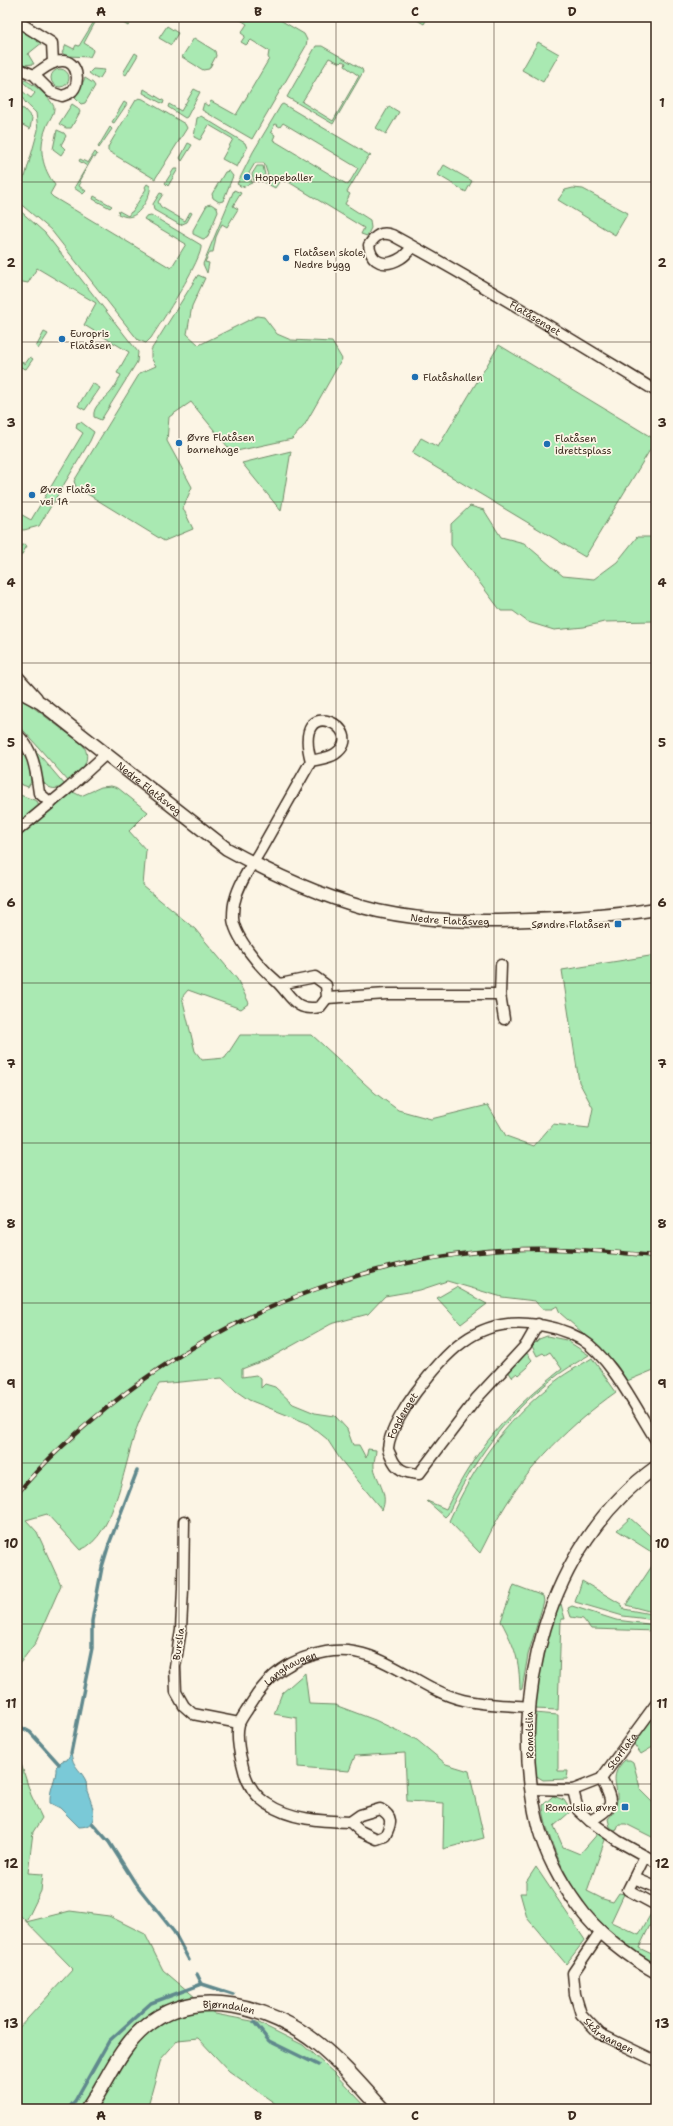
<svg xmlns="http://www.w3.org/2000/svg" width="673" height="2126" viewBox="0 0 673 2126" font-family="'Shantell Sans',sans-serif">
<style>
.green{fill:#a9e9b2;stroke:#728a68;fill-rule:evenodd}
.water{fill:#7ac9d7;stroke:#61898d}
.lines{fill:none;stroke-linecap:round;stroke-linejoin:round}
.stream{stroke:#61898d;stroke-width:3.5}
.minor-casing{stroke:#3b2a1e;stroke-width:13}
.tertiary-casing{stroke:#3b2a1e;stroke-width:15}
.secondary-casing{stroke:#3b2a1e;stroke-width:17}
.minor{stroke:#fcf5e5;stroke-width:10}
.tertiary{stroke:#fcf5e5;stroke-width:12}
.secondary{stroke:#fcf5e5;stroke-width:14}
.rail-casing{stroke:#3b2a1e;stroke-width:4.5}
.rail{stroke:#fcf5e5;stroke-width:3;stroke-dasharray:9;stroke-linecap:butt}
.grid{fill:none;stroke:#3b2a1e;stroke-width:1;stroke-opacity:0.55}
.poi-dot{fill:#1f6fb2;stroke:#fcf5e5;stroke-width:1.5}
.labels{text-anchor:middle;stroke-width:3.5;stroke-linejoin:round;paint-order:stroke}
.poi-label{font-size:10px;fill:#3b2a1e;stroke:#fcf5e5;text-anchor:start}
.street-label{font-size:10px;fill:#3b2a1e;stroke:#fcf5e5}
.neatline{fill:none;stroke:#3b2a1e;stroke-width:1.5}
.grid-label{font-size:13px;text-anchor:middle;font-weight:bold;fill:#3b2a1e}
</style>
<rect width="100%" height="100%" fill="#fcf5e5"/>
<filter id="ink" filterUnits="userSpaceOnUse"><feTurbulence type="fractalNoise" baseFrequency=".025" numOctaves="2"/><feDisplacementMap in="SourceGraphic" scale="8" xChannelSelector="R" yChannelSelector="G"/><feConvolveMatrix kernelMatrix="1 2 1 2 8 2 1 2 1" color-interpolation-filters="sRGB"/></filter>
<g filter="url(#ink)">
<g class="green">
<polygon points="92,17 98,17 84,43 92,48 93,51 90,57 67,56 62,53 66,45 74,49 76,45 79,46 93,23"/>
<polygon points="121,17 132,17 133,18 128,26 120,21"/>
<polygon points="236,17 275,17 304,34 307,40 306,46 252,139 202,110 204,103 208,106 211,101 236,115 269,59 268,57 269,51 251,40 246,45 241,42 245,36 241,33 247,24"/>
<polygon points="412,17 428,17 424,24"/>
<polygon points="167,26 178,33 171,45 159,38"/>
<polygon points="19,28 43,42 28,54 34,64 24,65 17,63 17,37"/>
<polygon points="194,38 215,51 216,56 209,69 203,70 182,57"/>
<polygon points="538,42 559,54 543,82 522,70"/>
<path d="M316,46H322L362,69L363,72L333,124L287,97ZM329,58L340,63L342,61L346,63L345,66L359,76L333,121L302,102Z"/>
<polygon points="135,53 138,55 126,75 123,73"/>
<polygon points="93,69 105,70 100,78 97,79 89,73"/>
<circle cx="60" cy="78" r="9"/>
<polygon points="85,78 93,83 95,86 85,103 81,104 75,98"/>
<path d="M24,80C31,81 54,101 54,108C54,115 48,121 46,128C38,148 42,168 55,185L50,194L53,197L171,268L186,244L144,219L146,216L151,215L201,245C204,257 160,324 151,338L146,343L138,340L51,230L17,201V175L25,177L38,130L36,113C30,106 20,101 22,91L31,98L35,93L23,82Z"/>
<polygon points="144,89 164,101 163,104 143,93"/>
<polygon points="194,89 200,92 187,117 185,118 168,107 169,104 181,111"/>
<polygon points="139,98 143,99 185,124 187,128 155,179 108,151 108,147 136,100"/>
<polygon points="124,102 127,104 114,123 112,122"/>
<polygon points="72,104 78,108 80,112 71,128 66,128 59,124"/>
<path d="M283,104L371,156L368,157L347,192L350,194L345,204L370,220L371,228L367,236L361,234L364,228L282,178L275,188L264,182L268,175L264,163H255L249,173L252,183L242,187L237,184L253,152L281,105ZM283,123L358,168L348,185L273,140L275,135L271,132L275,124L280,127Z"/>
<polygon points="389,106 399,112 386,134 376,128"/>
<polygon points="17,108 24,109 32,118 30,129 17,122"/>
<polygon points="201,116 245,143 247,148 237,167 222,159 233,139 209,125 200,140 194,137 197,118"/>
<polygon points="110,127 112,129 99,148 98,147"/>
<polygon points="57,130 64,133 66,136 61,145 65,149 61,155 53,149"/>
<polygon points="188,143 192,145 182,161 180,158"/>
<polygon points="95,152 97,154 95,158 93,157 79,181 81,182 79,186 86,191 83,194 74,188 87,166 79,161 80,159 88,163"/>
<polygon points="444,165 472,181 466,192 438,175"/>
<polygon points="257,166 263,166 265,175 254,181 252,174"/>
<polygon points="174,169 178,169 168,186 165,183"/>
<polygon points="229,171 233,176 223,201 219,202 213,198 212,194 225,172"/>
<path d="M147,184L150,186C152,194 140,214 132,216C127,218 123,216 118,214L119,211L128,216L131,212H132L146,189L145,187Z"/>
<polygon points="573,188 583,189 628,213 615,235 558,200 565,190"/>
<polygon points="234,190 241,193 233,206 238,209 227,227 222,224 216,237 213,252 210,252 205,262 209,263 207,273 203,264"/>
<polygon points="160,193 163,194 158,202 161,207 185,221 190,212 192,213 187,222 180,225 154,210 153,204"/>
<polygon points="94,196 112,206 110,208 93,199"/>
<polygon points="211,204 217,208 218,212 207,238 203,239 193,234 193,230 207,205"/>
<path d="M17,208L45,233L138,352L137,362L101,420L94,417C92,405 105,400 111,392C115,387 118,381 121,375L117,373L129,352L84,325L96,303L37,268L28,283L17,281Z"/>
<polygon points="198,275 205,278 192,306 187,334 199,345 257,316 264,317 277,334 291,340 332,342 342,359 304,426 292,439 232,452 191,402 169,417 167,441 192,487 183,508 193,529 164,541 76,487 74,481 140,373 156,366 151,358 151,350"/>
<polygon points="44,332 48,334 38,349 36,347"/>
<polygon points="499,345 656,440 585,557 412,453 421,438 438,447"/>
<polygon points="30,357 33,359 26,369 17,366 17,359 25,364"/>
<polygon points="92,383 100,388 85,410 78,406"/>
<polygon points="81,422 94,432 90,441 39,526 24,530 17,529 17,512 31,520 83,433 76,428 77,423"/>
<polygon points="291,451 281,511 242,463"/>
<polygon points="470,506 484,510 501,537 524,543 563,576 594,579 617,562 637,537 656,537 656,621 604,622 584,627 554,630 528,622 513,611 501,611 451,545 451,524"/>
<polygon points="24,544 27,546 17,562 17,549"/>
<path d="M17,695L83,745C93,760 81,772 69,782L17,723Z"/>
<polygon points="17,743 29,764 31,782 28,787 20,784 17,779"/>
<path d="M31,745L65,785C57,790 50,790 44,783Z"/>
<path d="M111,786L118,788L148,812L129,831L146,850L143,886L195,929L237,979L249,1003L241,1009L188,990L182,997L195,1051L202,1060L225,1058L240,1035H312L375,1093L398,1110L431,1119L488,1105L506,1136L534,1146L553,1124L589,1128L593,1108L579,1082L562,970L656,955V1369L627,1381L616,1364L599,1347L560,1313L557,1306L552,1309H542L535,1301L502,1297L447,1281L420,1290L385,1296L368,1314L331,1324L270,1358L242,1369V1377L256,1375L261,1379V1388L265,1384L275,1387L293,1404L315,1413L335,1416L347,1429L353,1445H359L366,1458L368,1449L376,1450C376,1455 373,1463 374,1468C378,1483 389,1495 382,1510L340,1459L327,1439L307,1423L249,1400L236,1391L222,1378L159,1384C152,1397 144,1409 139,1422C125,1455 117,1537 80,1550L47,1514L26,1520L37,1532L61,1585L36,1642L17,1667V836L71,791L81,796L101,787Z"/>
<polygon points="17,794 37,801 39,805 38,808 17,825"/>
<polygon points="456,1287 487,1304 461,1324 437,1298"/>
<path d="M547,1336L566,1340L589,1355C576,1363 562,1371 550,1381C505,1416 472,1463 448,1514L445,1517L427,1501L446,1509C476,1448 508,1411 562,1369L550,1352L545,1355L543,1353L537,1356L532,1346L539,1339Z"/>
<polygon points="526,1352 532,1360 527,1365 528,1367 519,1375 517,1373 512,1377 508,1371"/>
<path d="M592,1358L616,1392C571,1424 529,1465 501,1513C493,1526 487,1540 480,1553L449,1521C474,1466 504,1423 551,1385C563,1374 578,1367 592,1358Z"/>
<polygon points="630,1518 656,1541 656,1555 617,1530"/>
<polygon points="656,1560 656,1613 626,1605"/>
<polygon points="582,1581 621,1604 624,1609 656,1615 656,1620 623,1616 575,1602"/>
<path d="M514,1585L543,1596L544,1601L528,1655L522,1689L520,1690C519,1658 516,1650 501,1621Z"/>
<polygon points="557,1604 561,1604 565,1619 561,1619 558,1710 534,1709 540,1663"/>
<polygon points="572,1606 616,1620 656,1625 656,1631 591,1629 583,1619 571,1617 568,1608"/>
<polygon points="305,1673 309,1704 335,1705 375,1720 417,1740 446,1764 469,1771 484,1838 443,1849 444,1803 407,1801 405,1753 355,1756 349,1771 298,1767 297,1718 274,1714 282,1693"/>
<polygon points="656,1710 656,1745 641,1754 633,1743"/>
<polygon points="534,1713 558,1715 558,1771 568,1771 567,1779 543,1780 535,1775"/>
<polygon points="17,1751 31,1795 42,1818 33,1832 28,1873 43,1874 41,1891 26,1922 70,1911 109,1916 145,1934 163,1970 215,2014 257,2022 303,2045 334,2073 368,2109 283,2109 229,2071 198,2038 178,2040 161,2059 147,2109 17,2109 17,2030 73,1969 17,1912"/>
<path d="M625,1760H630L633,1762L641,1791L656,1806V1839L626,1824H619L616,1831L610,1827L608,1819C611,1815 615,1811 616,1805C621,1786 606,1778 625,1760Z"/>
<path d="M553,1796L564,1800L571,1811L554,1826L563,1847L580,1854L600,1831L606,1837L587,1891L603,1899L613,1902L619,1893L624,1894L611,1922L639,1935L653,1910L656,1913V1921L650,1925L639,1948L656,1956V1965C638,1954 619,1942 603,1927C578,1904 544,1840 543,1805Z"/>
<polygon points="536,1867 585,1940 566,1964 527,1918 520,1893 526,1893 526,1882"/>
</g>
<path class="water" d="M71,1753C73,1767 79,1768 85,1779C87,1782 86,1787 87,1791C92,1804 102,1827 79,1827L60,1808L50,1803C49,1787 57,1779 56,1767L62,1761L67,1760Z"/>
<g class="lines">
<g class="stream">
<polyline points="17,1725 30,1732 59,1764"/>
<polyline points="71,1753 92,1648 92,1621 102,1567 109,1544 137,1471"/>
<polyline points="92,1823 109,1842 135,1883 174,1932 189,1960"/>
<polyline points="197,1974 202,1984"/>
<polyline points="254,2022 269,2041 318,2065"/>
<polyline points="68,2109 75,2101 109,2041 151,2003 202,1984 233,1994"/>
</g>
<g class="minor-casing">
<g id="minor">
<polyline points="17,21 52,43 53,63"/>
<path d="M17,68L34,75L51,92L62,96C65,95 69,94 71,92C82,83 77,60 62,61C51,61 42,70 34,75"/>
<path id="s1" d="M413,247C409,250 405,256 401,258C385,268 371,263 369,245C375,236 381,231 392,235C482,284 569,338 656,391"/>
<path d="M17,734C34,750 36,772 39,793L51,803"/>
<polyline points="17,831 70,787 106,754"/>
<path d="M280,984L315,977L326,985L327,998L320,1007C294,1013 291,994 275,980C261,968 234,937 233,918C233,913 233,905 235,900C239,883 251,866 260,851C277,821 294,791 311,761C319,759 329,758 335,754C371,730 291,689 311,761"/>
<polyline points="500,994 504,1019"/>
<polyline points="327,998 387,994 500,994 501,965"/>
<path id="s2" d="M538,1324L526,1345L476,1399L419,1474C405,1473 396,1470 391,1456C390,1454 388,1450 388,1448C389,1432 407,1404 416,1392C447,1352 475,1319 529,1324C548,1325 565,1330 581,1339C612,1358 636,1409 656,1440"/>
<polyline points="184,1521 183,1589 181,1629 175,1667 176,1692 184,1706 193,1714 239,1723"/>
<path id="s3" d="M531,1789L573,1790L601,1779L656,1704"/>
<path d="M573,1790L578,1810L590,1821C614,1807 615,1804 601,1779"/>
<polyline points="590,1821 618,1841 645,1856 634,1878 656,1887"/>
<path id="s4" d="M350,1822L360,1831L377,1839L385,1836C392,1823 393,1816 380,1809L360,1815L350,1822C321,1821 291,1820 266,1803C252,1794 245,1778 242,1763C239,1751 236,1736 239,1724C241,1718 247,1711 250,1705C268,1675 291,1658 326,1652C379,1642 415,1689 463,1700C483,1705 508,1705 529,1707"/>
<polyline points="645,1856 656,1862"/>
<polyline points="634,1878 628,1890 656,1905"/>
<path id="s5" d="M600,1933L573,1973L575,1994L581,2014L600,2034L656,2061"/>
</g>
</g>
<g class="tertiary-casing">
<g id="tertiary">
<polyline points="17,677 36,698"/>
<path id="s6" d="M17,690L41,703L227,849C274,875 325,899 378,911C428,922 478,922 529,920C572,919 614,916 656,909"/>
<path d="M656,1467C547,1545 507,1699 538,1825C545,1853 561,1883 578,1906C596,1932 629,1957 656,1972"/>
</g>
</g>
<g class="secondary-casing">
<g id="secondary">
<path id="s7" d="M88,2109C107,2082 119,2048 145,2027C195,1984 272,2007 318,2044C342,2063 362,2087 382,2109"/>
</g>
</g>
<use href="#minor" class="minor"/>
<use href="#tertiary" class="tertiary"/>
<use href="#secondary" class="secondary"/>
<g class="rail-casing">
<path id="rail" d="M17,1494C48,1456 88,1422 127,1392C242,1305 379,1254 524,1249C568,1248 612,1252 656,1256"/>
</g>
<use href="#rail" class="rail"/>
</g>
</g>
<path class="grid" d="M179,17V2109M336,17V2109M494,17V2109M17,182H656M17,342H656M17,502H656M17,663H656M17,823H656M17,983H656M17,1143H656M17,1303H656M17,1463H656M17,1624H656M17,1784H656M17,1944H656"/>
<g class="poi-dot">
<circle cx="247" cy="177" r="4"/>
<circle cx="286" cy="258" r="4"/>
<circle cx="62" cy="339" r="4"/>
<circle cx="415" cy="377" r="4"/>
<circle cx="179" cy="443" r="4"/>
<circle cx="547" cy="444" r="4"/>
<circle cx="32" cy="495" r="4"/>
<rect x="614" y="920" width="8" height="8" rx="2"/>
<rect x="621" y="1803" width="8" height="8" rx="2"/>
</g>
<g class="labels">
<g class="poi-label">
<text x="255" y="181">Hoppeballer</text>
<text x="294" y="256">Flatåsen skole,<tspan x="294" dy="12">Nedre bygg</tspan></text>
<text x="70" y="337">Europris<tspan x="70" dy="12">Flatåsen</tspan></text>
<text x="423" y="381">Flatåshallen</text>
<text x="187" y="441">Øvre Flatåsen<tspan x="187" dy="12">barnehage</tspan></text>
<text x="555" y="442">Flatåsen<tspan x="555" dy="12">idrettsplass</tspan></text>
<text x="40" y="493">Øvre Flatås<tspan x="40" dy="12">vei 1A</tspan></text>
<text x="610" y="928" text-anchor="end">Søndre Flatåsen</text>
<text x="617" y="1811" text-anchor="end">Romolslia øvre</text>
</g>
<g class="street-label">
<text dy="4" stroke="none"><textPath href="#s1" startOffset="253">Flatåsenget</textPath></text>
<text dy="4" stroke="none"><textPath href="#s6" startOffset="165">Nedre Flatåsveg</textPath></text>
<text dy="4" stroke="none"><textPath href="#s6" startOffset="500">Nedre Flatåsveg</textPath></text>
<text dy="4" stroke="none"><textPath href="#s2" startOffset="272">Fogdenget</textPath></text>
<text transform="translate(178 1644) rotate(-82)" y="4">Burslia</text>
<text dy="4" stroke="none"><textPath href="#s4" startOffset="359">Langhaugen</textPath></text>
<text transform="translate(529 1735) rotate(-91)" y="4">Romolslia</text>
<text dy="4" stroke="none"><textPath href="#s3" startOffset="107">Storflata</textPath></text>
<text dy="4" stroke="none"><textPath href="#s7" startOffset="190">Bjørndalen</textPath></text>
<text dy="4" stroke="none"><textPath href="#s5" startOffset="126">Skårgangen</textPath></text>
</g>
</g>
<rect width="673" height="2126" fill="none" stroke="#fcf5e5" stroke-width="44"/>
<rect x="22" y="22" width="629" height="2082" class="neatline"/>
<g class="grid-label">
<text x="101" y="16">A</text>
<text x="258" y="16">B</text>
<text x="415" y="16">C</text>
<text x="572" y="16">D</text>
<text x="11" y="107">1</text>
<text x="662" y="107">1</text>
<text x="11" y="267">2</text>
<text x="662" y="267">2</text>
<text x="11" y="427">3</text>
<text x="662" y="427">3</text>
<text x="11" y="587">4</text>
<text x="662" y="587">4</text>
<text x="11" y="747">5</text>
<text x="662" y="747">5</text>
<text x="11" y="907">6</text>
<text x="662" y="907">6</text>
<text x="11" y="1068">7</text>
<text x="662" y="1068">7</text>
<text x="11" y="1228">8</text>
<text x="662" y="1228">8</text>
<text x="11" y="1388">9</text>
<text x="662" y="1388">9</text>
<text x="11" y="1548">10</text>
<text x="662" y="1548">10</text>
<text x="11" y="1708">11</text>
<text x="662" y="1708">11</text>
<text x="11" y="1868">12</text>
<text x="662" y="1868">12</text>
<text x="11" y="2028">13</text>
<text x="662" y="2028">13</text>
<text x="101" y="2120">A</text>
<text x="258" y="2120">B</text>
<text x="415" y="2120">C</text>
<text x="572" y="2120">D</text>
</g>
</svg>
